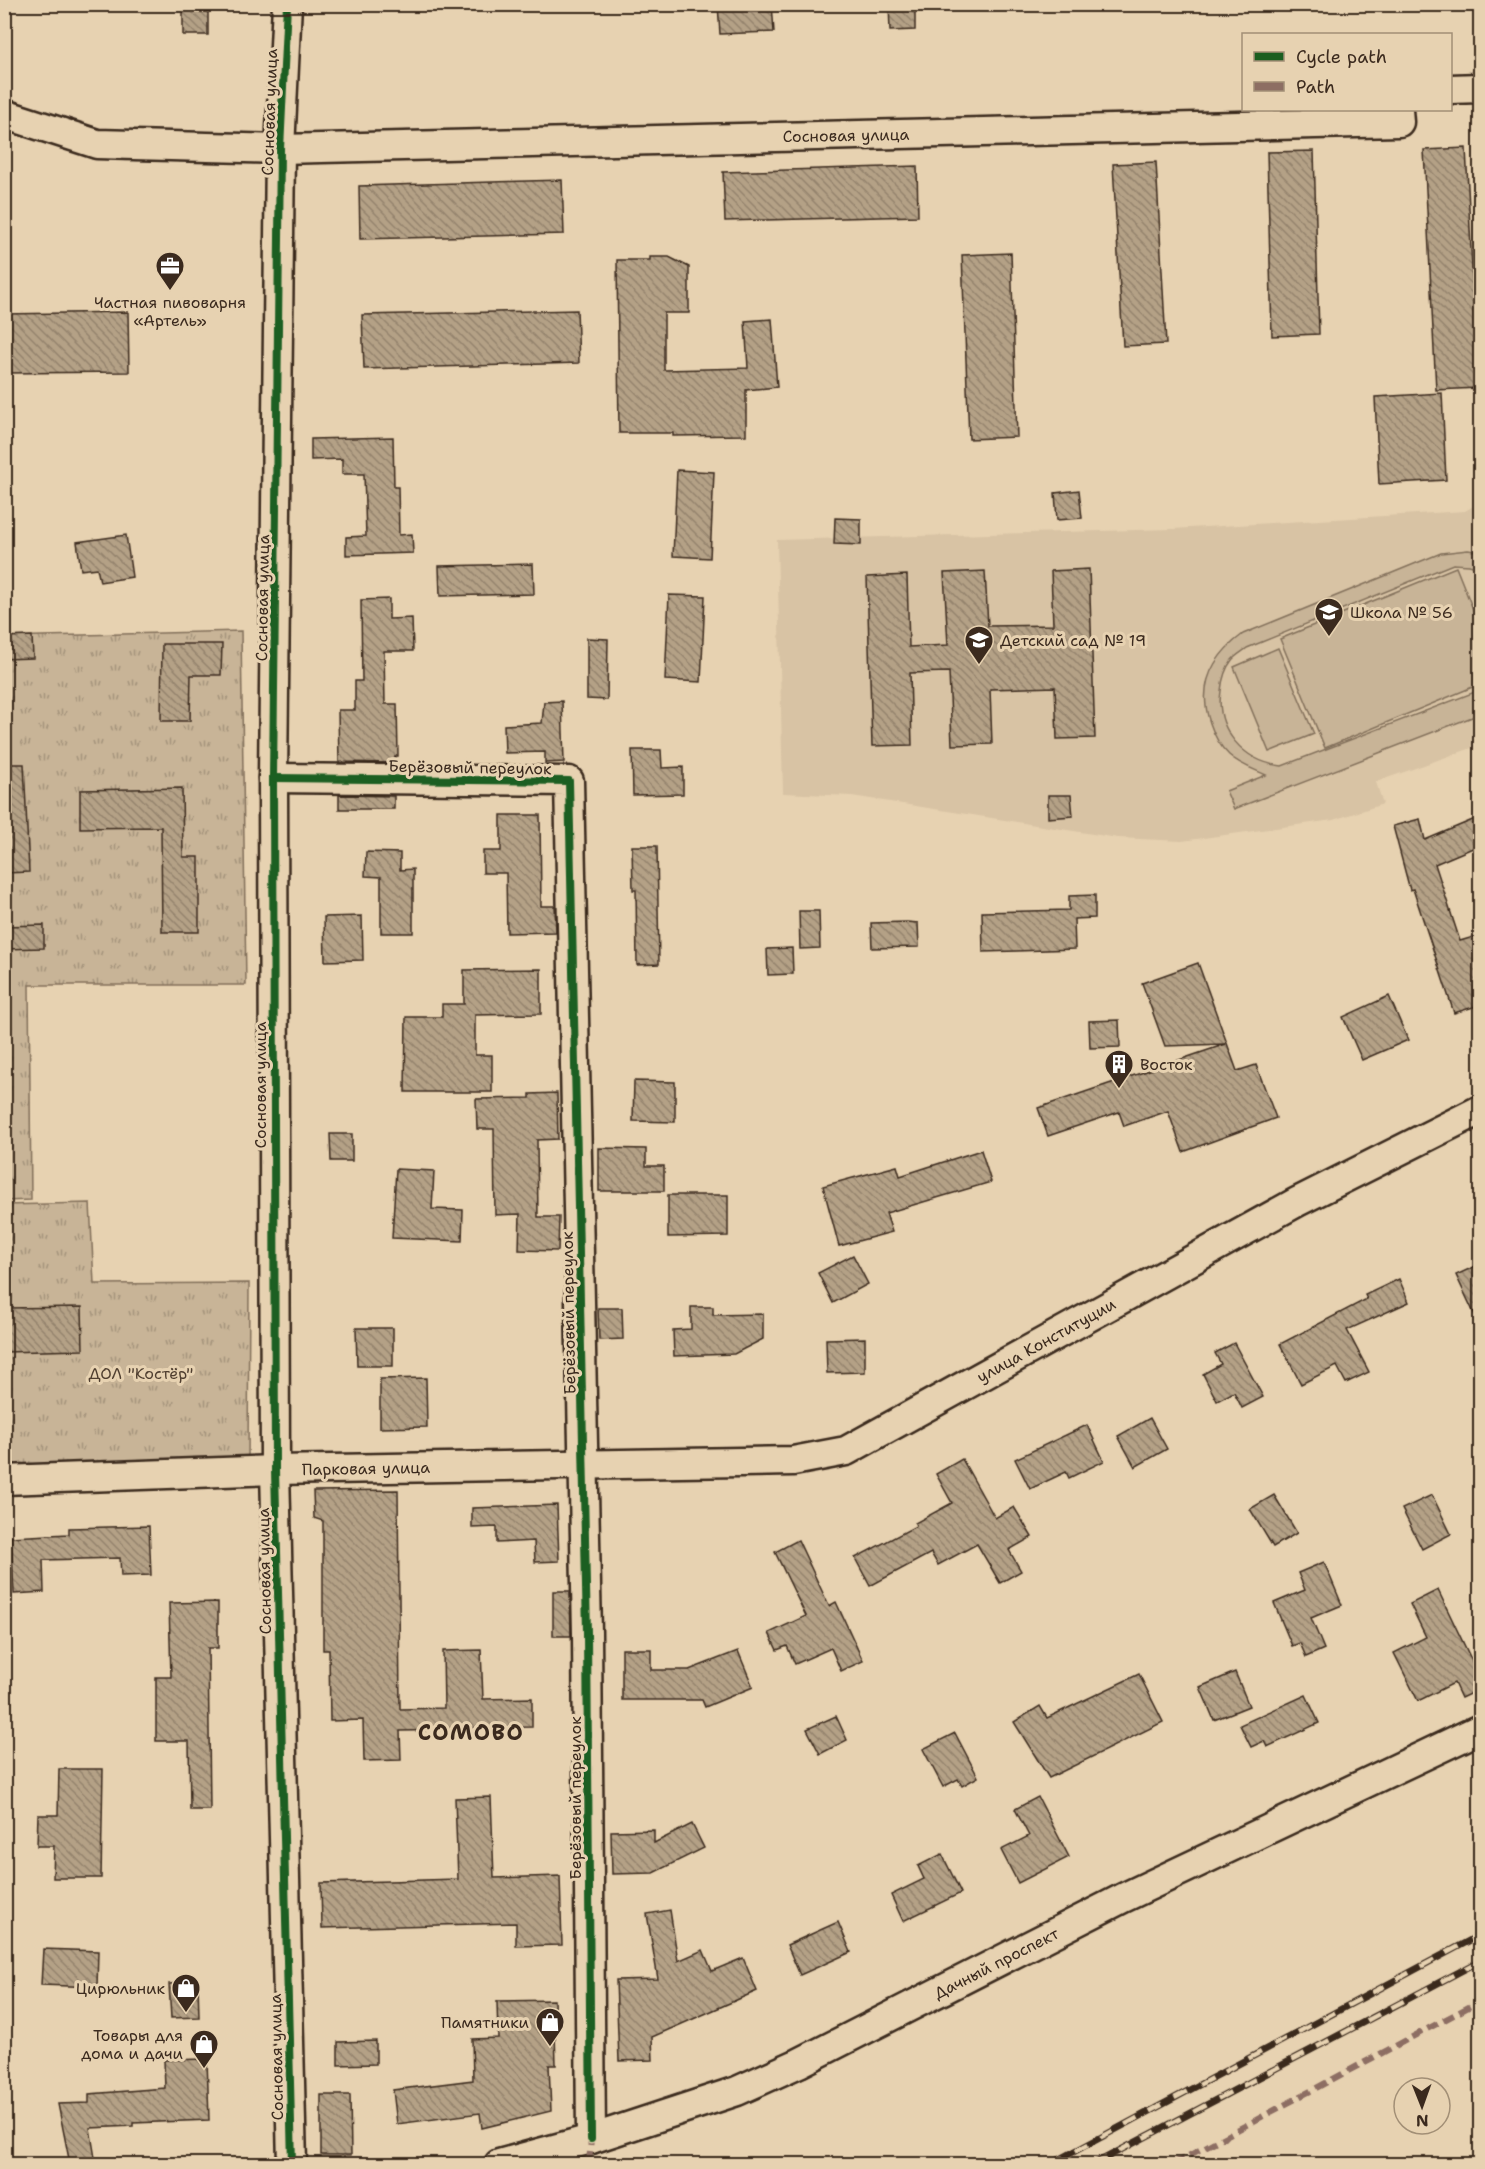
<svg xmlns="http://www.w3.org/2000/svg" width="1485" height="2169" viewBox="0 0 1485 2169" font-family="'Shantell Sans',sans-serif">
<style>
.built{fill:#d8c3a4}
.green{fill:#c8b497;stroke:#826f5a;stroke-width:1.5}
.park{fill:url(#park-tufts);stroke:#826f5a;stroke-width:1.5}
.building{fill:url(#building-back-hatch);stroke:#3b2a1e;stroke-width:1.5}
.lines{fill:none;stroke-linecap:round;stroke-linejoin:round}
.minor-casing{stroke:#3b2a1e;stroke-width:33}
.minor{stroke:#e7d2b1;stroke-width:28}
.rail-casing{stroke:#3b2a1e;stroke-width:7}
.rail{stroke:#e7d2b1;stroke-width:4.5;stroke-dasharray:14;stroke-linecap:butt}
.quiet{stroke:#8d6e63;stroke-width:6;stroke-dasharray:12 6;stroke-linecap:butt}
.cycleway-casing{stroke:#e7d2b1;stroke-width:11}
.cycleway{stroke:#1b5e20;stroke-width:8}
.labels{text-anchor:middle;stroke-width:6;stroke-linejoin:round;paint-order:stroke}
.street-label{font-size:16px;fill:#3b2a1e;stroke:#e7d2b1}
.poi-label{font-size:16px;fill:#3b2a1e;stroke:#e7d2b1;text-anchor:start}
.park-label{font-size:16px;fill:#503f30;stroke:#e7d2b1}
.district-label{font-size:22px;font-weight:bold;letter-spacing:1.5px;fill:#3b2a1e;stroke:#e7d2b1}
</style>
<defs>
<pattern id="park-tufts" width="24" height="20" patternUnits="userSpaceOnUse" patternTransform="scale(1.5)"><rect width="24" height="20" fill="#c8b497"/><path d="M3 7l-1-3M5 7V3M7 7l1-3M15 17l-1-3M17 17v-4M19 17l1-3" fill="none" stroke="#a4937b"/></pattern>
<pattern id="building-back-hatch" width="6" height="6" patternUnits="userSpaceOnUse" patternTransform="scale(1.5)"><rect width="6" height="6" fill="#b4a186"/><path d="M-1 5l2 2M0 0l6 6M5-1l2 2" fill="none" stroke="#94836d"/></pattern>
</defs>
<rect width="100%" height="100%" fill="#e7d2b1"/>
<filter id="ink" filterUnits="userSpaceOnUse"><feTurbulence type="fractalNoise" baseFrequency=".0167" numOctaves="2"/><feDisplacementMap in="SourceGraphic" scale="12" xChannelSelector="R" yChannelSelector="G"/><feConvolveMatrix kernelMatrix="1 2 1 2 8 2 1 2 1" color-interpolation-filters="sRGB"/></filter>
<g filter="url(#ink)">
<polygon class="built" points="1480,502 1480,745 1376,782 1383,804 1333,820 1182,841 1118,838 852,796 783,793 777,540 1173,529 1465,511"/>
<g class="green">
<path d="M1468,550L1480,552V568L1469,565L1453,564L1247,648C1242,652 1236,655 1232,660C1225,669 1222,680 1221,691C1215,730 1244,762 1282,766L1480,690V714L1234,809L1226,791L1266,775C1253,769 1240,765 1229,755C1219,746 1214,735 1210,723C1197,685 1213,656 1243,634L1441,553Z"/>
<polygon points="1456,567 1480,627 1480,684 1325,748 1280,639"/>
<polygon points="1278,648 1314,734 1269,752 1234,667"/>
</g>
<g class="park">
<polygon points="241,631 246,985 29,985 31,1200 4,1201 4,637"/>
<polygon points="90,1203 94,1284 249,1283 248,1461 5,1466 4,1205"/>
</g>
<g class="building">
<rect x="183" y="4" width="25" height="31"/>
<polygon points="718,4 772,4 774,32 720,34"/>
<polygon points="889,4 915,4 915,30 890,31"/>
<polygon points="1466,148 1478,388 1436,390 1424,150"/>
<polygon points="1314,151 1319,334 1272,336 1267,152"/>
<polygon points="1156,162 1166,344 1123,346 1113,164"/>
<polygon points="917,166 918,216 725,221 723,172"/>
<polygon points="562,180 564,234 360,239 359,186"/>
<polygon points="1011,253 1017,437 969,439 962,255"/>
<polygon points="650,257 669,257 689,267 689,313 664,313 664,370 748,368 745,321 772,319 777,387 746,390 746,435 673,436 673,433 619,433 617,260 650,260"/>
<polygon points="577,310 579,363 364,369 362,315"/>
<polygon points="128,312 129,372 4,373 4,314"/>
<polygon points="1442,393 1446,480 1379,484 1375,397"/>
<polygon points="393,437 394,487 398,487 399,535 412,534 413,553 346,555 346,537 366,536 364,474 342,474 342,459 311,460 311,439"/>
<polygon points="677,470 714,472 710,558 673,556"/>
<polygon points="1079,490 1082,518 1057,520 1055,493"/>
<polygon points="835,518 861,519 861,545 834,544"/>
<polygon points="126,535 132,577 100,582 97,568 81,570 77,542"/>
<polygon points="533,564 534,594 440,596 439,566"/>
<polygon points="1089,569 1095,738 1057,739 1055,687 990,689 992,744 952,745 949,672 910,673 912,745 872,746 867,577 907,575 909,647 948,645 944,573 985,571 988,626 1053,625 1051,571"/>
<polygon points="669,595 705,596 701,682 665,680"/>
<polygon points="389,599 389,619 412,618 413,651 384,651 385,704 397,704 398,756 395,756 395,763 339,762 338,710 355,710 355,681 362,681 361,600"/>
<polygon points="32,636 33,658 4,659 4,637"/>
<polygon points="587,638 608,639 607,700 587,699"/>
<polygon points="162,644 222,644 221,675 191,675 190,721 161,721"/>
<polygon points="562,701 564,762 545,763 545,752 505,753 504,725 542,723 544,702"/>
<polygon points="632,750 661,750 662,768 683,767 683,794 633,795"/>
<polygon points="4,764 24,764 29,872 4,873"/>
<polygon points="182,788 183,857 199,857 199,932 162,932 161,827 80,828 80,790"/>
<polygon points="339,795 394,796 394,809 339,809"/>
<polygon points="1048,795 1071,795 1073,816 1048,818"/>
<polygon points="501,815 540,815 541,906 555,906 556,932 507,933 506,873 483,873 483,851 501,851"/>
<polygon points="1480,817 1480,845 1435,864 1460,941 1480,935 1480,1005 1454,1013 1413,889 1410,890 1393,826 1420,819 1425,840"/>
<polygon points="632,846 657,846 659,964 637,965 636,890 633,890"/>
<polygon points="366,852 400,853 400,870 413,869 413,933 381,933 381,877 365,876"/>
<polygon points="1095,895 1095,918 1074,919 1075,949 983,952 982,912 1069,910 1069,896"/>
<polygon points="799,911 819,911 820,948 800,949"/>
<polygon points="362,916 363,960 325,961 324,917"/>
<polygon points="907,922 918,923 919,947 872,948 871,923"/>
<polygon points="44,925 44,948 4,949 4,926"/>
<polygon points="792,948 793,974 768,975 767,949"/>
<polygon points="1198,963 1237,1071 1256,1065 1276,1118 1183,1152 1168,1111 1124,1126 1119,1112 1048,1136 1038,1108 1226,1044 1165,1046 1142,983"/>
<polygon points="541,969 541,1014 475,1015 475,1055 492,1055 492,1092 405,1092 406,1017 442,1017 442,1004 464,1004 464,970"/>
<polygon points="1389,996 1408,1040 1362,1060 1343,1017"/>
<polygon points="1119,1020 1120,1047 1090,1048 1089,1021"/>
<polygon points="634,1081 675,1082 675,1122 633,1121"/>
<polygon points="557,1093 558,1139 537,1140 538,1217 559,1217 558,1251 519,1250 520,1214 495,1215 494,1129 477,1129 476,1099 530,1098 530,1094"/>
<polygon points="330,1134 352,1134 352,1161 331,1161"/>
<polygon points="599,1148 646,1149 646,1166 664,1166 664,1191 599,1191"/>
<polygon points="981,1150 991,1182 886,1213 892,1232 839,1246 823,1186 897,1166 900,1176"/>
<polygon points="396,1169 434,1171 432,1209 463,1210 462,1241 392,1238"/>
<polygon points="668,1195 728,1195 728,1236 668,1237"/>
<polygon points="853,1255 868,1284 833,1303 818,1273"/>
<polygon points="1480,1264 1480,1326 1456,1275"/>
<polygon points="1399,1279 1409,1302 1347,1330 1369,1372 1346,1383 1337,1366 1301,1384 1280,1344 1367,1299 1365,1295"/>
<polygon points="82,1307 83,1350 4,1352 4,1308"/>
<polygon points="691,1307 713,1307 713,1315 763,1314 763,1339 734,1354 674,1356 673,1330 691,1329"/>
<polygon points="598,1308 622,1308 623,1339 599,1340"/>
<polygon points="356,1328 393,1328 393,1366 357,1366"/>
<polygon points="865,1338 865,1372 827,1373 826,1339"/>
<polygon points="1234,1343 1263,1397 1242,1408 1234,1392 1217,1401 1203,1374 1221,1364 1215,1353"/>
<polygon points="426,1378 427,1427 380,1428 380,1379"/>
<polygon points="1150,1418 1167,1449 1135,1467 1118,1436"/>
<polygon points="1087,1425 1104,1461 1069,1478 1066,1472 1030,1489 1015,1459"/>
<polygon points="962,1459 995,1518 1014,1507 1032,1537 1009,1550 1021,1571 1000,1583 977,1544 938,1565 931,1553 870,1586 855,1558 916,1526 915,1523 952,1503 936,1474"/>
<polygon points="398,1490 400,1709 444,1708 443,1651 481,1650 483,1699 532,1698 532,1727 457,1728 457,1730 400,1731 401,1760 364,1761 363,1720 330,1721 329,1650 323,1650 323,1521 314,1518 313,1491"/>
<polygon points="1274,1495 1297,1533 1273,1547 1250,1509"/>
<polygon points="1432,1495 1451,1534 1422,1549 1402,1509"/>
<polygon points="557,1505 559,1561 535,1562 534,1541 497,1543 497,1527 472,1528 472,1508"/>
<polygon points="149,1526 151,1575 121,1576 120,1558 43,1560 44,1592 14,1594 11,1537 69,1534 69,1528"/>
<polygon points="798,1540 829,1606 836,1602 863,1661 841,1671 831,1648 795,1664 787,1646 777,1650 769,1633 806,1616 775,1552"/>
<polygon points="1324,1562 1342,1605 1311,1618 1324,1649 1306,1657 1300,1643 1292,1646 1274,1603 1305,1590 1298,1573"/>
<polygon points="1438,1590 1480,1678 1480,1689 1461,1698 1454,1683 1418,1701 1394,1653 1426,1637 1410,1604"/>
<polygon points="553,1591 570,1591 571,1636 553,1636"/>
<polygon points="218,1602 218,1648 208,1648 210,1810 190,1810 189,1741 156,1741 156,1677 171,1677 169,1603"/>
<polygon points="622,1649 651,1649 651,1670 689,1670 738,1651 753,1687 705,1707 702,1700 622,1700"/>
<polygon points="1235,1672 1249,1706 1214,1720 1200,1687"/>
<polygon points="1139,1674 1163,1722 1049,1778 1014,1722 1040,1706 1047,1718"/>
<polygon points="1306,1695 1319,1723 1267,1747 1264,1741 1251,1747 1240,1725"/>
<polygon points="836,1716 847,1740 820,1754 807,1729"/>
<polygon points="955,1733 978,1777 962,1786 958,1779 943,1787 923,1749"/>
<polygon points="59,1769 103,1769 101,1878 53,1878 54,1846 37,1846 38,1815 58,1815"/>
<polygon points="491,1797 494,1878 560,1876 562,1945 516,1946 516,1923 322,1928 321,1883 458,1879 455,1798"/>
<polygon points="1038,1797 1069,1857 1018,1883 1001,1850 1029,1836 1015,1809"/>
<polygon points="692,1824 704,1848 653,1873 612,1874 611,1831 654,1830 654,1843"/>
<polygon points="942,1854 961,1893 903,1921 891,1895 924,1879 918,1866"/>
<polygon points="670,1910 678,1961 703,1950 712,1971 743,1958 757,1991 652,2037 653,2060 619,2061 616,1980 658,1979 647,1914"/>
<polygon points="838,1922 851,1952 800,1975 787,1945"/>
<polygon points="43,1949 98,1951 97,1987 41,1985"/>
<polygon points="198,1983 199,2017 171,2018 169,1984"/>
<polygon points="554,2000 556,2065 549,2065 551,2111 482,2128 480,2113 397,2124 393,2090 473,2080 472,2039 498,2038 497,2001"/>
<polygon points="376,2041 376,2064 338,2065 338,2042"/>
<polygon points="207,2059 209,2120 133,2123 133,2126 90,2128 96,2164 70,2164 58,2104 89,2103 89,2094 165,2088 164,2060"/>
<polygon points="321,2095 350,2095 351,2155 321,2155"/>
</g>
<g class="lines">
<g class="minor-casing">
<g id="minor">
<polyline points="287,4 280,149 273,778 275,1470 292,2164"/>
<polyline points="1450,89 1480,88"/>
<polyline points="4,114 97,144 280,149 1399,122 1398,110"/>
<polyline points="273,778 569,781 587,1633 591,2139"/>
<polyline points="4,1480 275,1470 793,1461 846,1451 1297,1202 1480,1110"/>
<polyline points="499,2164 591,2139 737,2091 799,2063 1123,1898 1480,1729"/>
</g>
</g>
<use href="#minor" class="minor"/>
<g class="rail-casing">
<g id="rail">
<polyline points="1051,2164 1480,1935"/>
<polyline points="1094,2164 1480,1961"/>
</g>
</g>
<use href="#rail" class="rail"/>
<g class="quiet">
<polyline points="589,2164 591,2139"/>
<polyline points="1173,2164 1480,2001"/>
</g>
<g class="cycleway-casing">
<g id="cycleway">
<polyline points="287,4 280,149 273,778 275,1470 292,2164"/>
<polyline points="273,778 569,781 587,1633 591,2139"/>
</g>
</g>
<use href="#cycleway" class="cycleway"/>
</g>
</g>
<defs>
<g id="office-pin" transform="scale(1.5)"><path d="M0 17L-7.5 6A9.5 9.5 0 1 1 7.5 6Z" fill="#3b2a1e" stroke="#e7d2b1"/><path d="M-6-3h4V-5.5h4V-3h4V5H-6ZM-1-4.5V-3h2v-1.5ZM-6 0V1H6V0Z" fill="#fff"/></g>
<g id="school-pin" transform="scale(1.5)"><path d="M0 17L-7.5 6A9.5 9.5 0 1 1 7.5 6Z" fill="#3b2a1e" stroke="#e7d2b1"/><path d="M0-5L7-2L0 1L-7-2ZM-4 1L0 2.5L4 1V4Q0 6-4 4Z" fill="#fff"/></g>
<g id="building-pin" transform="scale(1.5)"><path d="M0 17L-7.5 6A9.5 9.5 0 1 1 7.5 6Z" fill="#3b2a1e" stroke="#e7d2b1"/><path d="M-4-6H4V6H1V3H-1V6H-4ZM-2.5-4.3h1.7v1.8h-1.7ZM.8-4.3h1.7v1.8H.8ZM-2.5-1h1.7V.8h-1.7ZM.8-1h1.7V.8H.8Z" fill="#fff"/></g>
<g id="shop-pin" transform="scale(1.5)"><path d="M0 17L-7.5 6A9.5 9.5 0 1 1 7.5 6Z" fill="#3b2a1e" stroke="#e7d2b1"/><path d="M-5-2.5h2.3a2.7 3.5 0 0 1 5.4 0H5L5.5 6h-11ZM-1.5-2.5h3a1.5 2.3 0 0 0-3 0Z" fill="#fff"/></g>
</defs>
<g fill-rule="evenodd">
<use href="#office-pin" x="170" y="266"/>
<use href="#school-pin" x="1329" y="612"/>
<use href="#school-pin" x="979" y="640"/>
<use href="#building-pin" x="1119" y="1064"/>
<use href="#shop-pin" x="186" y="1988"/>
<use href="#shop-pin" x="550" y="2022"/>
<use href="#shop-pin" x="204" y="2044"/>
</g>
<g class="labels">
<g class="street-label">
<text transform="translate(269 112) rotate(-88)" y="6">Сосновая улица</text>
<text transform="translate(846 135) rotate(-1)" y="6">Сосновая улица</text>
<text transform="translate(262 598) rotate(-89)" y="6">Сосновая улица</text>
<text transform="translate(470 767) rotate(1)" y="6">Берёзовый переулок</text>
<text transform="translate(260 1085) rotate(-90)" y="6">Сосновая улица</text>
<text transform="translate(568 1313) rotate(-91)" y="6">Берёзовый переулок</text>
<text transform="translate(1046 1340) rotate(-29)" y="6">улица Конституции</text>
<text transform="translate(366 1468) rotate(-1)" y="6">Парковая улица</text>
<text transform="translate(264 1571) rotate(-91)" y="6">Сосновая улица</text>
<text transform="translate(575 1798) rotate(-90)" y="6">Берёзовый переулок</text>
<text transform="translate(996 1963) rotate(-27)" y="6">Дачный проспект</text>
<text transform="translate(276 2057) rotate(-91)" y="6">Сосновая улица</text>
</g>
<g class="poi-label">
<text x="170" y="308" text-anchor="middle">Частная пивоварня<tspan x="170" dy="18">«Артель»</tspan></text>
<text x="1350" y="618">Школа № 56</text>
<text x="1000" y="646">Детский сад № 19</text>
<text x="1140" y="1070">Восток</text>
<text x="165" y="1994" text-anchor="end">Цирюльник</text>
<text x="529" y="2028" text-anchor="end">Памятники</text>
<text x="183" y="2041" text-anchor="end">Товары для<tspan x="183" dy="18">дома и дачи</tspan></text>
</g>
<g class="park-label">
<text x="141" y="1379">ДОЛ "Костёр"</text>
</g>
<g class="district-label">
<text x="471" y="1740">СОМОВО</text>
</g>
</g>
<rect width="1485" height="2169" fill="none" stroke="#e7d2b1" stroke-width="24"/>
<rect x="12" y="12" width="1461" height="2145" fill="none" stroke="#3b2a1e" stroke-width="2" filter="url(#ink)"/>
<rect x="1242" y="33" width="210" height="78" fill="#e7d2b1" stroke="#a28f76" stroke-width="1.5"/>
<rect x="1254" y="52" width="30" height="9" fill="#1b5e20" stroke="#a28f76" stroke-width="1.5"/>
<text x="1296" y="63" font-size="18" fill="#3b2a1e">Cycle path</text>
<rect x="1254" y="82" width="30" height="9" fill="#8d6e63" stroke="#a28f76" stroke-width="1.5"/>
<text x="1296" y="93" font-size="18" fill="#3b2a1e">Path</text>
<g transform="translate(1422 2106) rotate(179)"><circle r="28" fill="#e7d2b1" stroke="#a28f76" stroke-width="1.5"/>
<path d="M0-4.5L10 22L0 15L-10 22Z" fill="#3b2a1e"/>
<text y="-9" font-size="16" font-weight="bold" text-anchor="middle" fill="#3b2a1e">N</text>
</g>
</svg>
